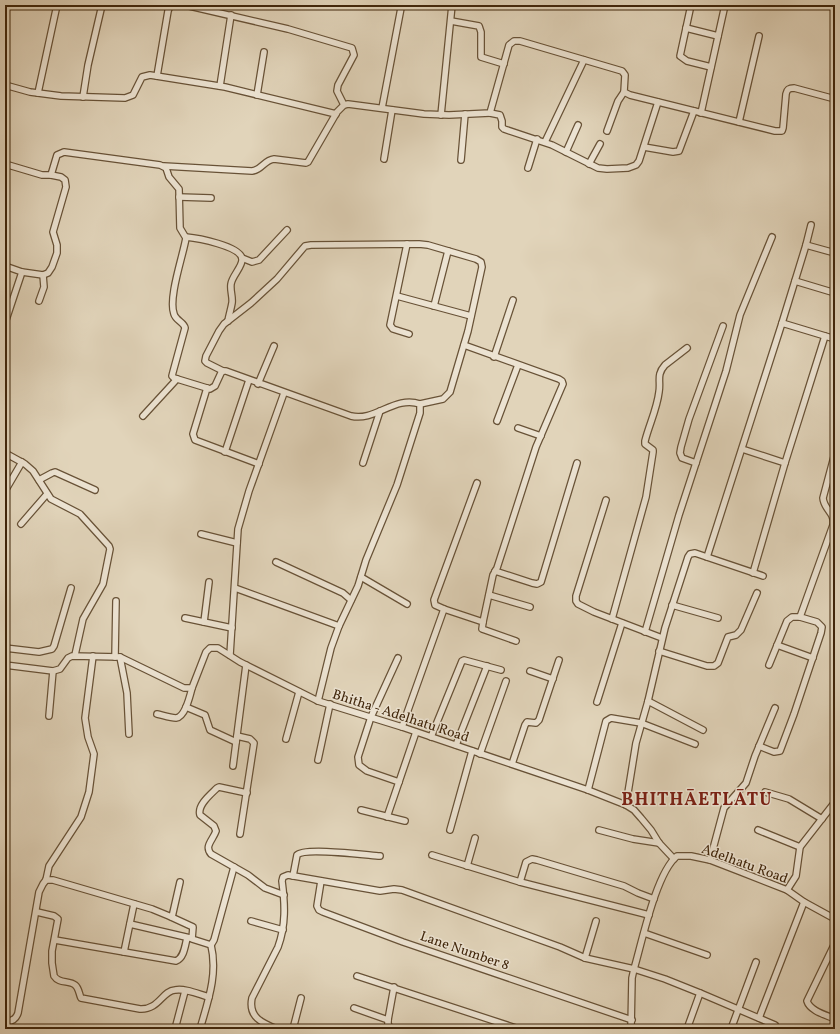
<svg xmlns="http://www.w3.org/2000/svg" width="840" height="1034" viewBox="0 0 840 1034" font-family="Vollkorn,serif">
<style>
.lines{fill:none;stroke-linecap:round;stroke-linejoin:round}
.street-casing{stroke:#685237;stroke-width:8}
.street{stroke:#ece3d2;stroke-width:5.5}
.labels{text-anchor:middle;stroke-width:3;stroke-linejoin:round;paint-order:stroke}
.street-label{font-size:14px;fill:#40260b;stroke:#ece3d2}
.district-label{font-size:18px;font-weight:bold;letter-spacing:1px;fill:#7a1f14;stroke:#ece3d2}
</style>
<rect width="100%" height="100%" fill="#e1d4ba"/>
<filter id="stains"><feTurbulence type="fractalNoise" baseFrequency=".005" numOctaves="4"/><feColorMatrix values="0 0 0 0 .2 0 0 0 0 .09 0 0 0 0 .02 0 0 0 .5 -.17"/></filter>
<radialGradient id="worn" r=".72"><stop offset=".6" stop-color="#630" stop-opacity="0"/><stop offset="1" stop-color="#630" stop-opacity=".3"/></radialGradient>
<g class="lines">
<g class="street-casing">
<g id="street">
<polyline points="185,5 288,29 352,48 354,55 338,85 337,91 344,105"/>
<polyline points="691,5 680,56 687,61 711,67"/>
<polyline points="451,21 479,26 481,32 481,57 504,64"/>
<polyline points="686,28 718,36"/>
<polyline points="157,76 168,11 170,6 172,5"/>
<polyline points="5,85 30,92 61,96 125,98 133,95 142,77 150,75 225,87 336,114"/>
<polyline points="220,86 231,15"/>
<polyline points="38,93 57,5"/>
<polyline points="257,95 264,52"/>
<polyline points="83,97 88,65 102,5"/>
<polyline points="382,108 401,8"/>
<polyline points="490,113 500,115 502,121 502,127 504,129 552,145 598,168 607,169 628,168 636,165 639,161 658,102"/>
<polyline points="701,113 725,5"/>
<polyline points="441,115 452,5"/>
<polyline points="739,122 759,36"/>
<polyline points="607,131 618,101 624,92"/>
<polyline points="545,142 584,60"/>
<polyline points="644,147 673,152 679,151 694,111"/>
<polyline points="566,152 578,125"/>
<polyline points="384,159 392,110"/>
<polyline points="461,160 465,114"/>
<path d="M5,164L42,175H51L57,155L64,152L160,165L166,168L169,177L179,189L180,228L186,238C183,256 168,298 174,314C176,321 184,322 185,328L173,372L172,376L174,378L210,389L215,386L221,373L223,371H226L351,416C375,422 395,395 420,404V413L397,485L366,560L358,586L339,626L331,648L318,701"/>
<polyline points="589,164 600,144"/>
<path d="M164,166L252,171C262,170 264,160 274,159L306,163L308,162L337,112L344,105L348,104L424,114L449,115L490,113L509,45L514,41H520L622,71L625,75L624,92L630,95L775,131H782L783,128L786,94C787,89 789,88 794,88L835,99"/>
<polyline points="528,168 537,139"/>
<polyline points="179,197 211,198"/>
<path d="M186,237C197,238 241,246 242,259C243,266 232,276 231,284C230,291 233,297 232,303C231,309 229,315 228,321"/>
<polyline points="407,244 390,325 393,329 409,334"/>
<polyline points="806,245 835,253"/>
<polyline points="242,258 252,262 259,260 287,230"/>
<polyline points="5,266 22,272 43,275 48,273 52,267 57,253 57,245 53,232 66,187 65,180 61,177 51,175"/>
<polyline points="795,281 835,293"/>
<polyline points="397,296 471,316"/>
<polyline points="39,301 44,287 43,275"/>
<polyline points="434,306 448,251"/>
<polyline points="5,323 22,272"/>
<polyline points="782,323 806,245 811,225"/>
<polyline points="464,345 559,379 562,381 563,384 536,447 497,568 493,575 483,622"/>
<polyline points="494,357 513,300"/>
<polyline points="5,360 5,359"/>
<polyline points="223,371 207,363 205,361 206,356 219,331 224,324 251,303 277,279 305,246 311,245 419,244 428,245 476,259 481,262 482,267 468,331 450,392 443,399 420,404"/>
<polyline points="258,384 274,346"/>
<polyline points="207,388 193,434 195,440 259,464"/>
<polyline points="143,416 177,379"/>
<polyline points="497,421 518,365"/>
<polyline points="518,428 541,436"/>
<polyline points="742,449 785,463"/>
<polyline points="225,452 249,380"/>
<polyline points="5,453 25,464 33,471 51,499 80,514 109,546 110,549 103,584 83,619 75,655"/>
<polyline points="363,463 380,411"/>
<polyline points="696,463 682,458 680,453 681,447 689,419 723,326"/>
<polyline points="39,480 52,473 55,472 95,490"/>
<polyline points="5,491 22,462"/>
<polyline points="606,500 576,596 576,601 578,604 594,612 662,638"/>
<polyline points="21,524 47,494"/>
<polyline points="201,534 237,543"/>
<polyline points="707,557 782,323 835,339"/>
<polyline points="276,562 343,593 351,600"/>
<polyline points="495,571 532,583 537,584 541,582 577,463"/>
<polyline points="753,573 785,463 825,336"/>
<polyline points="361,577 407,604"/>
<polyline points="235,588 339,626"/>
<polyline points="489,595 530,607"/>
<polyline points="672,605 718,618"/>
<polyline points="444,609 435,605 434,600 477,483"/>
<polyline points="185,618 232,628"/>
<path d="M612,619L646,497L653,452V450L645,444V441C649,425 657,409 659,392C661,381 656,375 665,365L687,348"/>
<polyline points="204,622 209,582"/>
<polyline points="645,632 679,515 726,371 740,315 772,237"/>
<polyline points="777,645 813,658"/>
<polyline points="5,648 39,652 52,649 54,646 71,588"/>
<polyline points="659,651 707,666 714,666 718,663 728,637 736,635 741,630 757,593"/>
<polyline points="230,655 238,529 249,491 284,393"/>
<polyline points="115,657 116,601"/>
<polyline points="120,657 127,693 129,734"/>
<polyline points="398,658 371,717 358,757 359,765 367,771 399,782"/>
<polyline points="5,665 53,671 60,669 68,658 72,656 120,657 184,688 192,688 206,652 210,648 218,648 240,662 318,701 402,727 588,790 626,805 634,810 641,818 651,830 659,843 674,859"/>
<polyline points="769,665 787,621 792,617 800,617"/>
<polyline points="530,671 553,679"/>
<polyline points="648,701 703,730"/>
<polyline points="597,702 622,623"/>
<polyline points="186,707 205,715 210,730 236,742"/>
<path d="M157,714C162,715 170,718 176,718C185,717 190,696 192,688"/>
<polyline points="49,716 53,671"/>
<polyline points="402,727 444,609 483,622 482,629 485,630 516,641"/>
<polyline points="237,736 250,739 254,743 240,834"/>
<polyline points="431,737 462,661 464,660 501,670"/>
<polyline points="286,739 299,692"/>
<polyline points="456,745 487,666"/>
<path d="M759,746L774,752L780,751L794,714L821,633L822,627L817,622L800,617L833,525C835,512 824,510 823,498L835,453"/>
<polyline points="480,754 506,681"/>
<polyline points="318,760 330,704"/>
<polyline points="512,764 525,725 527,722 536,723 539,720 559,660"/>
<polyline points="233,766 246,665"/>
<polyline points="588,790 606,721 611,718 641,723 695,744"/>
<polyline points="765,792 789,799 822,819"/>
<path d="M247,793L219,787L217,788C211,794 197,805 200,815L214,826L216,831C213,840 204,846 211,854L248,875L265,888L284,895"/>
<polyline points="626,805 636,743 648,701 665,628 688,557 690,554 695,553 763,576"/>
<polyline points="361,810 405,821"/>
<polyline points="387,817 416,732"/>
<polyline points="450,830 472,751"/>
<polyline points="599,830 633,839 659,843"/>
<polyline points="758,830 800,847"/>
<polyline points="432,855 520,882 649,915"/>
<polyline points="710,860 724,808 746,783 755,756 775,708"/>
<polyline points="467,866 475,838"/>
<path d="M293,876L297,855C304,847 366,855 380,856"/>
<polyline points="46,880 53,880 152,909 169,916 193,927 192,939 211,945 214,940 234,867"/>
<polyline points="321,881 317,906 319,910 323,912 403,942 632,1020"/>
<polyline points="520,882 526,862 532,859 537,860 624,886 638,893 654,899"/>
<polyline points="787,890 796,876 800,847 835,802"/>
<path d="M37,912L54,916L58,919L52,951V963L54,976C59,984 69,980 75,985C79,988 79,994 81,998L140,1009C159,1010 162,991 175,990C185,988 198,994 209,997"/>
<polyline points="172,917 180,882"/>
<polyline points="251,921 283,930"/>
<polyline points="130,924 190,938"/>
<polyline points="644,933 707,955"/>
<path d="M55,940L176,961C184,958 185,946 187,938"/>
<path d="M835,943L807,1001C810,1011 826,1015 835,1019"/>
<polyline points="124,952 134,904"/>
<polyline points="585,958 596,921"/>
<polyline points="357,976 519,1029"/>
<polyline points="354,1008 388,1020"/>
<polyline points="759,1018 804,902"/>
<path d="M5,1021C12,1022 16,1019 18,1013L39,892L43,884L46,880L49,866L81,817L89,792L94,754L88,737L85,718L93,656"/>
<polyline points="175,1029 185,991"/>
<path d="M200,1029C208,1001 218,974 211,945"/>
<path d="M277,1029C262,1023 248,1017 252,998L278,947C286,925 285,904 282,881L283,877L288,875L380,891L394,889L402,890L560,947L585,958L634,969L665,979L700,993L775,1025"/>
<polyline points="293,1029 301,998"/>
<polyline points="391,1029 388,1024 388,1020 394,987"/>
<path d="M631,1029L632,978L634,969C642,942 656,873 677,856H691L710,860L741,872L787,890L804,902L835,919"/>
<polyline points="687,1029 700,993"/>
<polyline points="731,1029 756,962"/>
</g>
</g>
<use href="#street" class="street"/>
</g>
<g class="labels">
<g class="street-label">
<text transform="translate(401 715) rotate(18)" y="5">Bhitha - Adelhatu Road</text>
<text transform="translate(745 863) rotate(20)" y="5">Adelhatu Road</text>
<text transform="translate(465 950) rotate(19)" y="5">Lane Number 8</text>
</g>
<g class="district-label">
<text x="697" y="805">BHITHĀETLĀTU</text>
</g>
</g>
<rect width="840" height="1034" fill="none" stroke="#e1d4ba" stroke-width="20"/>
<rect x="6" y="6" width="828" height="1022" fill="none" stroke="#40260b" stroke-width="2"/>
<rect x="10" y="10" width="820" height="1014" fill="none" stroke="#40260b"/>
<rect width="100%" height="100%" filter="url(#stains)"/>
<rect width="100%" height="100%" fill="url(#worn)"/>
</svg>
